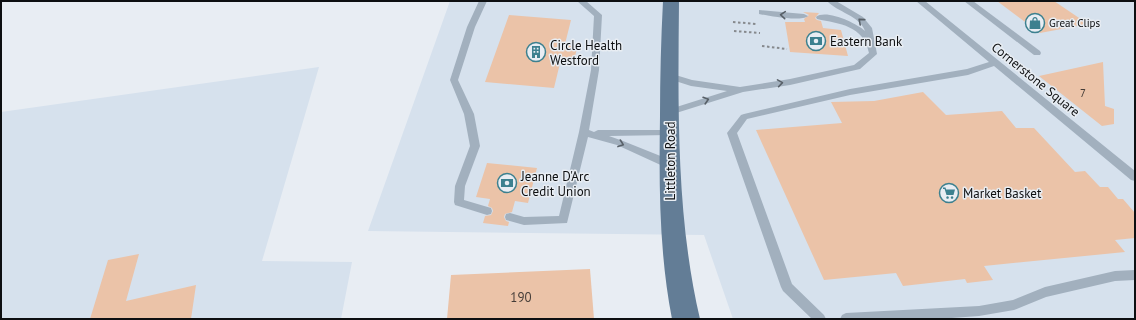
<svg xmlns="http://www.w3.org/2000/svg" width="1136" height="320" viewBox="0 0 1136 320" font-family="'PT Sans',sans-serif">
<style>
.built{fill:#d6e1ed}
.building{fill:#ebc3a8}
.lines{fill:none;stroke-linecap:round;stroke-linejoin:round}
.path{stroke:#86898d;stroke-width:2;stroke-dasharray:2.5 2.5;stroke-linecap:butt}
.lane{fill:#a2b0be;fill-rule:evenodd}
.primary{fill:#637d96;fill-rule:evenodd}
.oneway{stroke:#586068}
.labels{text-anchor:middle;stroke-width:3;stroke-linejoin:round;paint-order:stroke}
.far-poi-label{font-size:11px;fill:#0d0f11;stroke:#e8edf3;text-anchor:start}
.number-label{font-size:11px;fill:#443c37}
.poi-label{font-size:13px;fill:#0d0f11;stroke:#e8edf3;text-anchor:start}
.street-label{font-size:13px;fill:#0d0f11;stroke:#e8edf3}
.near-number-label{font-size:13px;fill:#443c37}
</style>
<rect width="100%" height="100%" fill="#e8edf3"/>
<g class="built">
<polygon points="450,1 1135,1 1135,319 733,319 704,235 368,231"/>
<polygon points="319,67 262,261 352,262 341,319 1,319 1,112"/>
</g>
<g class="building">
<polygon points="997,1 1054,1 1088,24 1040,33"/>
<polygon points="803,12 819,13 815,18 817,20 821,21 823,28 841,30 848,56 790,52 785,22 805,22 804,19 809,15"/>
<polygon points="509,15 571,20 565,44 578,45 574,60 561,59 554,88 485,82"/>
<polygon points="1103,62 1105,106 1114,109 1114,124 1102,126 1039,76"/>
<polygon points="923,92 946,115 1002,111 1016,128 1034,128 1075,172 1085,171 1100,187 1108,187 1118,199 1123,199 1135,213 1135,238 1115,240 1125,252 984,266 993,280 967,283 965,279 903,286 896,273 824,280 756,130 842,123 831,102 874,101"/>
<polygon points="487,163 537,168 528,203 515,201 512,212 505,214 504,217 506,221 509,222 508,226 483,223 485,216 491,215 493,211 492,208 488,206 490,199 476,197"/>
<polygon points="139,254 126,301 196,285 191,319 90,319 108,260"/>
<polygon points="590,269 594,319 447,319 451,275"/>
</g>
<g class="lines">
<g class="path">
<polyline points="733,22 756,24"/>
<polyline points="734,31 760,33"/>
<polyline points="762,46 787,49"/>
</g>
<g class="lane">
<polygon points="479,1 487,1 475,27 458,80 474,114 480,146 465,186 464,200 491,208 492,211 491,214 487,215 455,205 454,202 455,186 470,146 464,114 450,80 467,27"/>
<polygon points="577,1 586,1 602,15 599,70 589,130 594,132 598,130 672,130 674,132 669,135 609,136 623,141 673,161 674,164 673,167 665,167 617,145 588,137 567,223 524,225 506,220 505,217 506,214 510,213 524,217 559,216 579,132 591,70 594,16"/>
<path d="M827,1H836L863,17L872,28L877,54L860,69L790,85L743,92L673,114H667L665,112L667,110L727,91L691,86L666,78L665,76L666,74L669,73L692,80L740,87L790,79L854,65L869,53C863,25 840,24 817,19L816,17C826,9 856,23 865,31C860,16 837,12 827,1Z"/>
<polygon points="916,1 925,1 1135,171 1135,181 1131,180 994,66 968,75 850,95 747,119 737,133 792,284 824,315 826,319 812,319 783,291 781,287 727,133 741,115 744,114 850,89 967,69 989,62"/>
<polygon points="964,1 973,1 1040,51 1041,53 1040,55 1034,55"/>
<path d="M759,10L804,14L808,16C801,22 769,16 759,14Z"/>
<polygon points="1135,270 1135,280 1115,281 1046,297 1014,310 979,316 938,319 840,319 842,315 846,313 979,306 1013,300 1045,287 1115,271"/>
</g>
<path class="primary" d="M663,1H679C678,106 676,217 700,319H672C659,252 659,185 660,116C660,78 661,39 663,1Z"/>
</g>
<defs><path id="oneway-chevron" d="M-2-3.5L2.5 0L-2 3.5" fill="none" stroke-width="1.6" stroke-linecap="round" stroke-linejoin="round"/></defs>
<g class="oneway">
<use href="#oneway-chevron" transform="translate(783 15) rotate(-175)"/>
<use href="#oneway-chevron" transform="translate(861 21) rotate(-139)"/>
<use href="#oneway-chevron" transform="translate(780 83) rotate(-9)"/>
<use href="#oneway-chevron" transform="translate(706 100) rotate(-17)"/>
<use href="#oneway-chevron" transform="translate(621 144) rotate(20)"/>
</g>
<defs>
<g id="shop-ring" transform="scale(1)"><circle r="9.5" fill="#e8edf3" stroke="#3c808f" stroke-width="1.5"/><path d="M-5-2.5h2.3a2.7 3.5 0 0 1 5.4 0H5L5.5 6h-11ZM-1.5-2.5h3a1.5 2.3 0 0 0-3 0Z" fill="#3c808f"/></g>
<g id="bank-ring" transform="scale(1)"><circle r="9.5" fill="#e8edf3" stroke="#3c808f" stroke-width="1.5"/><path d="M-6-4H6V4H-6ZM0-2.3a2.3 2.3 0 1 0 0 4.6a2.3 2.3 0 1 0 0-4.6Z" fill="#3c808f"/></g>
<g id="building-ring" transform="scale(1)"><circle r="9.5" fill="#e8edf3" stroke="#3c808f" stroke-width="1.5"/><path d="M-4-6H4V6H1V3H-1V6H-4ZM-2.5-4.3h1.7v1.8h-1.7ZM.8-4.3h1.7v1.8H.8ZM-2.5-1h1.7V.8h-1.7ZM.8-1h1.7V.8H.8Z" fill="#3c808f"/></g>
<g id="supermarket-ring" transform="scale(1)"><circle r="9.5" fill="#e8edf3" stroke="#3c808f" stroke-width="1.5"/><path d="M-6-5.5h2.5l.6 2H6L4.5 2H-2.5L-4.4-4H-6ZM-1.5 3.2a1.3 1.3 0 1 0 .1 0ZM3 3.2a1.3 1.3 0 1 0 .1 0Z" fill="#3c808f"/></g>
</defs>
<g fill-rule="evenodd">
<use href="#shop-ring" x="1035" y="23"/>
<use href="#bank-ring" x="816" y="41"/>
<use href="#building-ring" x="536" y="52"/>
<use href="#bank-ring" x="507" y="183"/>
<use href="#supermarket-ring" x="949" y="193"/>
</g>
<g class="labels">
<g class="far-poi-label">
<text x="1049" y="27">Great Clips</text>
</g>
<g class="number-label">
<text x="1083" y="97">7</text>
</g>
<g class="poi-label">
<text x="830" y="46">Eastern Bank</text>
<text x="550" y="50">Circle Health<tspan x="550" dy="15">Westford</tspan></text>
<text x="521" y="181">Jeanne D'Arc<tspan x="521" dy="15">Credit Union</tspan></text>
<text x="963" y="198">Market Basket</text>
</g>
<g class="street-label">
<text transform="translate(1036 79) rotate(39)" y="5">Cornerstone Square</text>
<text transform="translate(670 161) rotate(-90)" y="5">Littleton Road</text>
</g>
<g class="near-number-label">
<text x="521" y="302">190</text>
</g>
</g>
<rect width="1136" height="320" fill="none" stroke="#0d0f11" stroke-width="4"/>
</svg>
